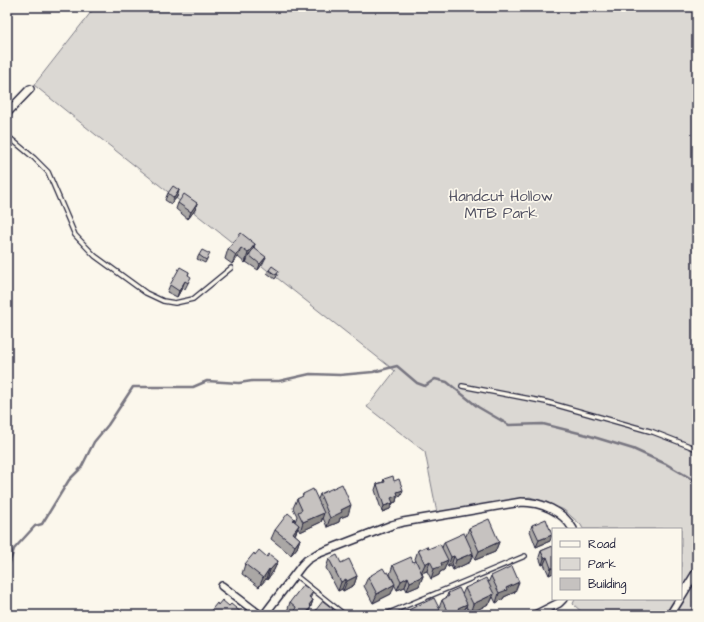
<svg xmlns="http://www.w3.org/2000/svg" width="704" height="622" viewBox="0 0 704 622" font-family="'Architects Daughter',sans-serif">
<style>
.green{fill:#dbd8d3;stroke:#7e7d87}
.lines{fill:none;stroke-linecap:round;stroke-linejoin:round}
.stream{stroke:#787681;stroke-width:2.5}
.service-casing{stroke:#22223b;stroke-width:6}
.minor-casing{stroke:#22223b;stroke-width:10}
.service{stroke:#fbf7ec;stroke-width:3.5}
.minor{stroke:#fbf7ec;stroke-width:7}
.wall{fill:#aaa7a5;stroke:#22223b}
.shaded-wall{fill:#8b8886;stroke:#22223b}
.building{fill:#c6c2c0;stroke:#22223b}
.labels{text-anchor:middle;stroke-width:3.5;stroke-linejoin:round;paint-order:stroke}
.park-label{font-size:15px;fill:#505061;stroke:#fbf7ec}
</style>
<rect width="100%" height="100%" fill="#fbf7ec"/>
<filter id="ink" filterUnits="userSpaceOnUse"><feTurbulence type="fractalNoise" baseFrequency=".025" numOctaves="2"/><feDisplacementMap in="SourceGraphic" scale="8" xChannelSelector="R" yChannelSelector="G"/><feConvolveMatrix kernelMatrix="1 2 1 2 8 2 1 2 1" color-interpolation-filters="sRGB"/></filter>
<g filter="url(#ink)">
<polygon class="green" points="95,7 697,7 697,615 585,615 573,604 575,599 681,599 681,529 583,529 581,525 564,510 546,502 530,497 437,513 425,452 367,407 395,371 101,139 34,85"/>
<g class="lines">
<g class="stream">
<polyline points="7,571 14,549 35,526 42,524 69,480 81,468 94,442 108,425 133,387 193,387 207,381 239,383 252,381 279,381 310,374 340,375 373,372 397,366 417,383 425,386 435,379 447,382 478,407 509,425 543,424 587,435 633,449 666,464 697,482"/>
<polyline points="696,615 695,601 697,596"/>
</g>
<g class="service-casing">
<g id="service">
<polyline points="7,136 10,138 34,158 48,172 75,235 95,256 146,293 163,301 175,303 193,299 231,268"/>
<polyline points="462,386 546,402 653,432 697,449"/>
<polyline points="295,575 345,615"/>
<polyline points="384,615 525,556"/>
</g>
</g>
<g class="minor-casing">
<g id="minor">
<polyline points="7,113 30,89"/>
<polyline points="222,586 260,615"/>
<polyline points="681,597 697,571"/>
<path d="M264,615L302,565L307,560L317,554L392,525L403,522L521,502C541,502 563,511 573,529"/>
<polyline points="535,615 559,603 563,599"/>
<polyline points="670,615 680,599"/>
</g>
</g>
<use href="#service" class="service"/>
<use href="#minor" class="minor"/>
</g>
<g class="wall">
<polygon points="179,190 177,197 171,204 165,200 168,193"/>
<polygon points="178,203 197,203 195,210 188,219 176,209"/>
<polygon points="255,244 253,249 263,263 258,270 246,262 247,260 245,263 238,257 232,264 225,259 228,249"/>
<polygon points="199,255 208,257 205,263 197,259"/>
<polygon points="269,270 278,274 275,279 267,273"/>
<polygon points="189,272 188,276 188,283 185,289 182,288 177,297 167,292 170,285"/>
<polygon points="384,479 401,496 397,497 396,502 393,503 390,509 382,512 375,490 377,484 383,482"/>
<polygon points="303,494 318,499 320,494 348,515 340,518 339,522 327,527 323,518 321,522 300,532 298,528 295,535 300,539 297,548 291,555 271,539 275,530 295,519 294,521 295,522 297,516 293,508 297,499 302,497"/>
<polygon points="532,525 550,541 536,547 530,531"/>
<polygon points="469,528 499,542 495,552 475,560 473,554 470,562 453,570 451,566 448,567 446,564 444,570 440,572 439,575 431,579 427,571 422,573 423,576 419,586 407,591 405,587 397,590 394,584 391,594 373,603 364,586 368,577 386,573 394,582 390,574 393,565 413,562 416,561 415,559 418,550 442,548 444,542 466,536"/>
<polygon points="553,546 553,573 549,575 544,564 542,565 539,557 541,551"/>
<polygon points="267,557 278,561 274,570 267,580 266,579 259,587 242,574 245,564"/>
<polygon points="329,559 341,563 357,576 354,585 343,591 342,589 338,591 326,568"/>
<polygon points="491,576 515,592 504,597 503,599 496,603 493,597 490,603 470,614 466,606 463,614 460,615 441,615 440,614 440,615 401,615 402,613 439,608 442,600 446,598 448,593 462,595 465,588 488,583"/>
<polygon points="313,592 310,599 313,600 308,615 291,615 287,612 290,602"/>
</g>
<g class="shaded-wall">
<polygon points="179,190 177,197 171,204 174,198"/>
<polygon points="197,203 195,210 188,219 191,212"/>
<polygon points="255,244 251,254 249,255 247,260 245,263 248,253"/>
<polygon points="241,248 238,257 232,264 236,255"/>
<polygon points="266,257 263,263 258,270 260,264"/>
<polygon points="185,281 182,288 177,297 179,291"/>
<polygon points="403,490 401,496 397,497 396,502 388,504 391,498 397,492"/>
<polygon points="393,503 390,509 382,512 384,506"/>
<polygon points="351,505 348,515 340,518 339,522 327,527 330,518 341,510"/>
<polygon points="324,513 321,522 300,532 303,522"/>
<polygon points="299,525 295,534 289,542 293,533"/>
<polygon points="552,535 550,541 536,547 539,540"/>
<polygon points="300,539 297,548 291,555 295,546"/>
<polygon points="499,542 495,552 475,560 479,551"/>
<polygon points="473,553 470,562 453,570 456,560"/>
<polygon points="454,556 451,566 448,567 451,557"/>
<polygon points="547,557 544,564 542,565 544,558"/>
<polygon points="448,560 444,570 440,572 439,575 431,579 434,569 441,563"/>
<polygon points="278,561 274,570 267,580 270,570"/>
<polygon points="430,561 427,571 421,573 425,564"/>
<polygon points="551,568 553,568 553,573 549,575"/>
<polygon points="269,569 266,579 259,587 263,578"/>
<polygon points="357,576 354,585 343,591 347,581"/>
<polygon points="423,576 419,586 407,591 410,582"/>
<polygon points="408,577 405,587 397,590 401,581"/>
<polygon points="346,579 342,589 338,591 341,582"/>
<polygon points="519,582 515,592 504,597 503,599 496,603 499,593 506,588"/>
<polygon points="395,584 391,594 373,603 377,594"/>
<polygon points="494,594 490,603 470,614 473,604"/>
<polygon points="313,600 308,615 305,615 309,605"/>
<polygon points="467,604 463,614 460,615 452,615 458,608"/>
<polygon points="441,612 440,615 435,615"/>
</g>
<g class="building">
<polygon points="173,186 179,190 174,198 168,193"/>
<polygon points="184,194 197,203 191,212 178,203"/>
<polygon points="241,233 255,244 248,253 241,248 236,255 228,249"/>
<polygon points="254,248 266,257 260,264 249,255"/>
<polygon points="202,250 210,254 206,260 199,255"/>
<polygon points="272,266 279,271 276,275 269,270"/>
<polygon points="180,267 189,272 188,275 191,277 188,283 185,281 179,291 170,285"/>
<polygon points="393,476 394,481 399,479 403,490 397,492 398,495 391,498 393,503 384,506 377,484 385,482 384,479"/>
<polygon points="342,484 351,505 341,510 342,512 330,518 320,494"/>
<polygon points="313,489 324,513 303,522 298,512 302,510 297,499 303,496 303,494"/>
<polygon points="288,513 295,519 293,520 299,525 293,533 300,539 295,546 275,530"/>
<polygon points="489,519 499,542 479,551 469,528"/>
<polygon points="546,519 552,535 539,540 532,525"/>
<polygon points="464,533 473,553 456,560 454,556 451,557 444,542"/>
<polygon points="440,544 448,560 441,563 442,566 434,569 430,561 425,564 418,550 427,546 428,549"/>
<polygon points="553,546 553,568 551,568 547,557 544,558 541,551"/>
<polygon points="259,550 267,557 269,554 278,561 270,570 269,569 263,578 245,564 254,553 255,555"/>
<polygon points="337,555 341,563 349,559 357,576 347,581 346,579 341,582 329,559"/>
<polygon points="411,557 413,562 416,561 423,576 410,582 408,577 401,581 393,565"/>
<polygon points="512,566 519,582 506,588 507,590 499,593 491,576"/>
<polygon points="383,568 386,573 388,572 395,584 377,594 368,577"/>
<polygon points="486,578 494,594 473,604 465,588"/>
<polygon points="303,585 313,592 309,597 313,600 309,605 311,607 305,615 302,615 295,610 296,607 290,602"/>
<polygon points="459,588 467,604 458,608 460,612 452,615 449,615 442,600 449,596 448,593"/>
<polygon points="434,598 441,612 435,615 402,615 402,613"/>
<polygon points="222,600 229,606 231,604 242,613 241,615 211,615 209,613 217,603 218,605"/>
<polygon points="323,601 333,609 331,612 335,615 312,615"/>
</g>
</g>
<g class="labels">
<g class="park-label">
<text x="501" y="201">Handcut Hollow<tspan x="501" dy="17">MTB Park</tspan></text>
</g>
</g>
<rect width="704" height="622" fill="none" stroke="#fbf7ec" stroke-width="24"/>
<rect x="12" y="12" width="680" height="598" fill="none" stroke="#22223b" stroke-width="1.5" filter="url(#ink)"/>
<rect x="552" y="528" width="130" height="72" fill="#fbf7ec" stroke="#a4a2a5"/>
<rect x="560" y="541" width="20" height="6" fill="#fbf7ec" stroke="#a4a2a5"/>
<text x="588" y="548" font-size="12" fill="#22223b">Road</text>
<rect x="560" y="558" width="20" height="12" fill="#dbd8d3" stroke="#a4a2a5"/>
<text x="588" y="568" font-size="12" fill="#22223b">Park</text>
<rect x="560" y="578" width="20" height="12" fill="#c6c2c0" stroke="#a4a2a5"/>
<text x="588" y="588" font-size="12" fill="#22223b">Building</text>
</svg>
